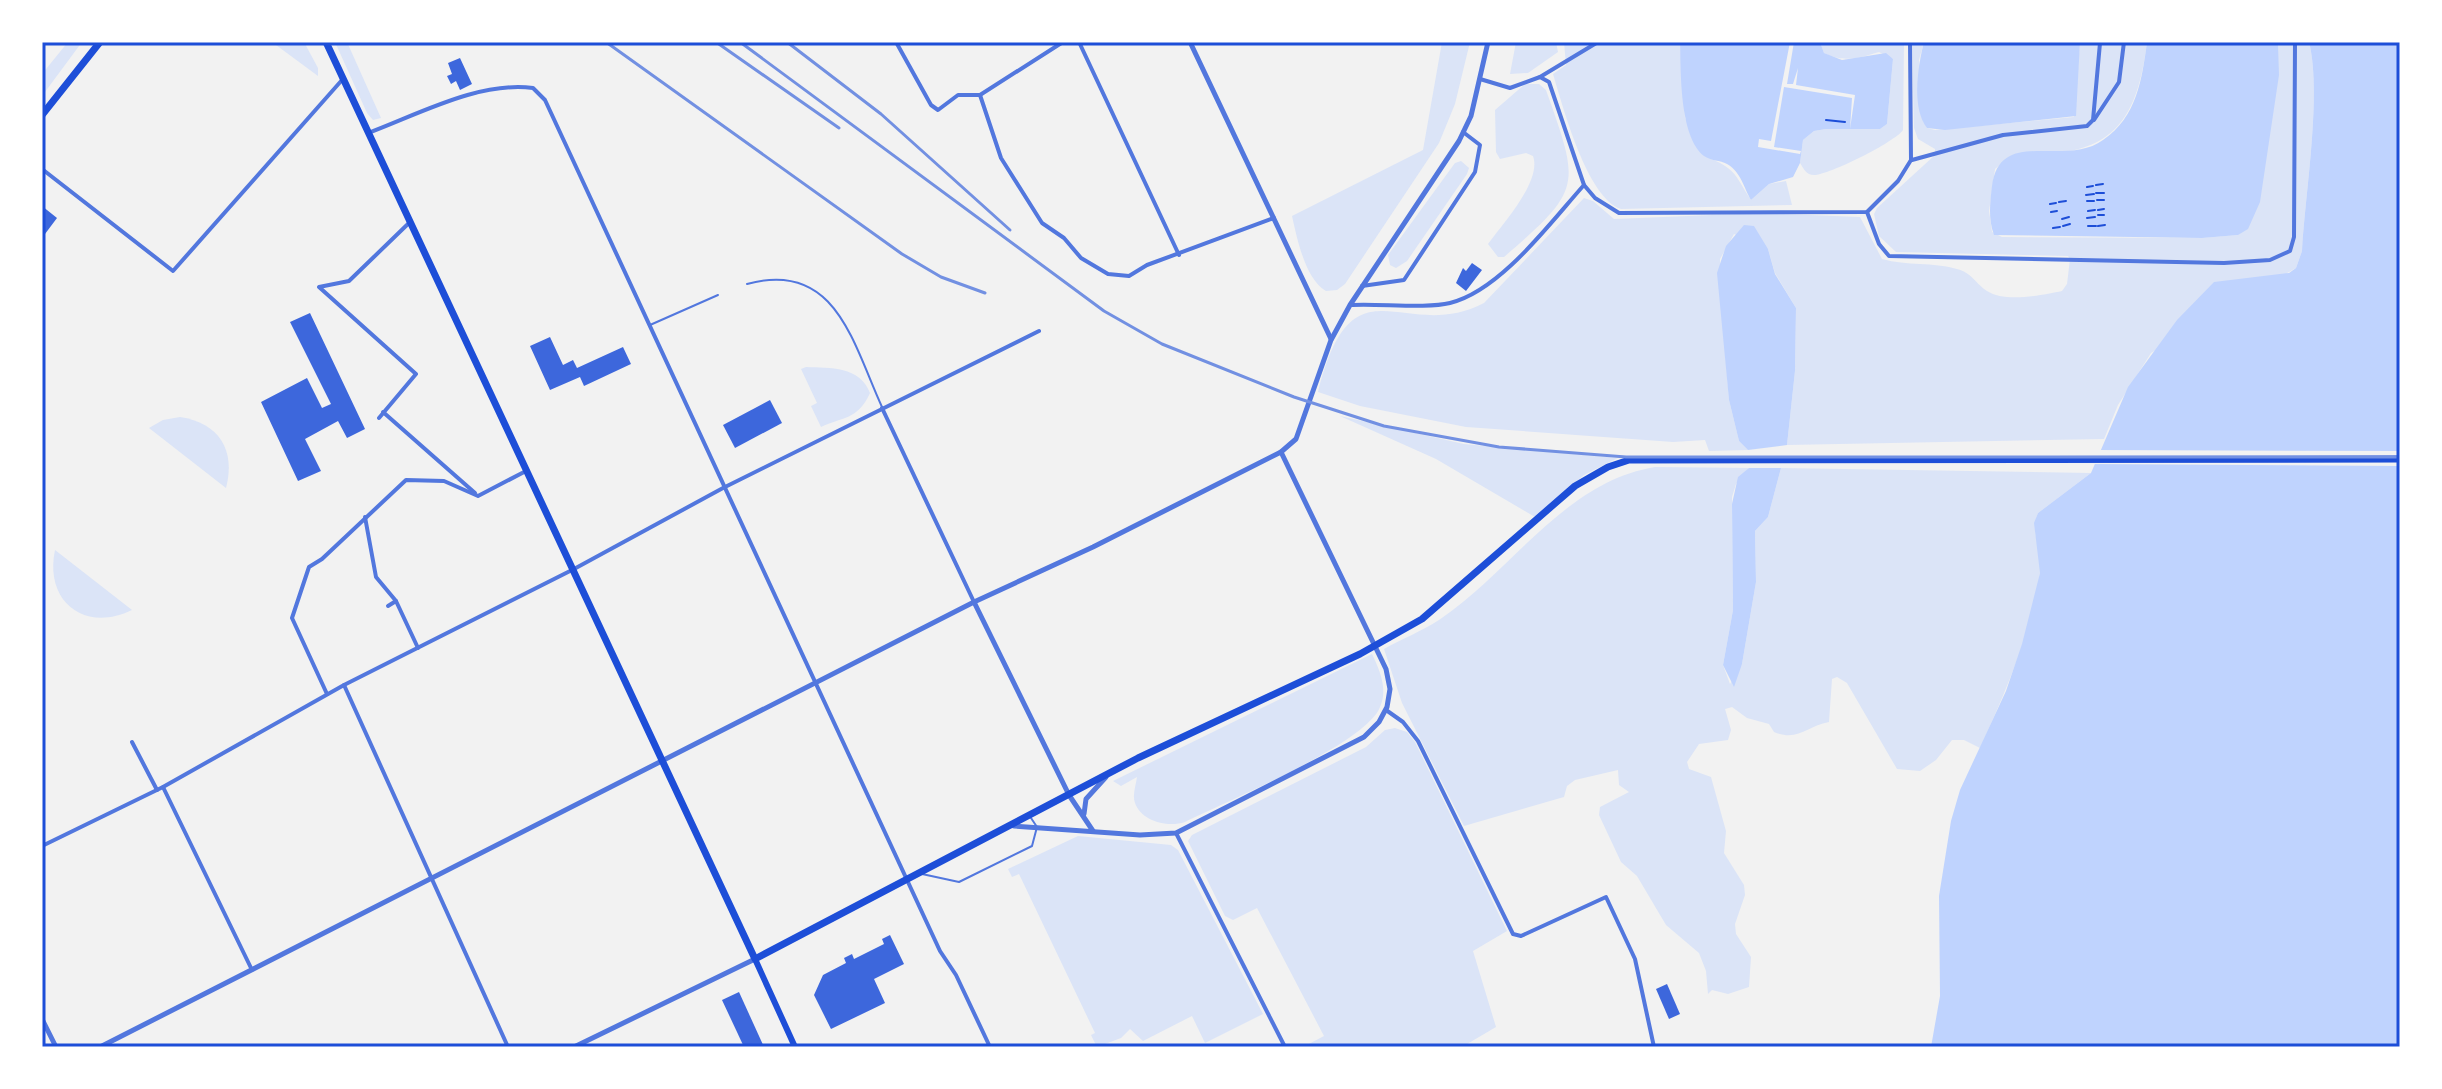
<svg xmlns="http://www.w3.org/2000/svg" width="2442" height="1089" viewBox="0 0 2442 1089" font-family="Montserrat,sans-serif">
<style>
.green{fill:#dbe4f7}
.water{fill:#bfd3fe}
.pier{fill:#f2f2f2}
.building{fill:#3d67dc}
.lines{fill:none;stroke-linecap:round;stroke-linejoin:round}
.path{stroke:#1d4ed8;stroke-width:2}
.service{stroke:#5277de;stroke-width:2}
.minor{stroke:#5277de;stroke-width:4}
.tertiary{stroke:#5277de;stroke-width:5}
.secondary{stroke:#1d4ed8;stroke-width:6}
.trunk{stroke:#1d4ed8;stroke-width:7}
.rail{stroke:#7290e2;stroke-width:3}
.neatline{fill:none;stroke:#1d4ed8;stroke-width:3}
</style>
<rect width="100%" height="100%" fill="#f2f2f2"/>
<g class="green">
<polygon points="68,42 82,42 42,96 42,74"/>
<polygon points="272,42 304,42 318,68 318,76"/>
<polygon points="335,42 347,42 381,118 373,120 367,113"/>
<path d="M1442,42H1470L1455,104L1439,143L1345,284L1337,290L1326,291C1305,279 1297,238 1292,216L1423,150Z"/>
<polygon points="1516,42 1556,42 1558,52 1528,73 1510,74"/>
<path d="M1564,42H1680L1685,118L1705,156C1737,170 1733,172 1751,200L1769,184L1786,181L1792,205L1621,209C1587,198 1563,107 1553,74L1566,65Z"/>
<path d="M1820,42H1904L1903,130C1895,142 1829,175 1814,175C1806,175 1804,169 1800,163L1803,140L1814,131L1826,129H1880L1887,124L1893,59L1879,52C1859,58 1844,63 1824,53Z"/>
<path d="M1912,42H1924L1919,60L1927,128L1935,130L2074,117L2080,42H2147C2139,104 2123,149 2052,153C2020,155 2022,147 1995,169L1989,211L1992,232L2002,237L2201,238L2238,235L2278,45L2275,42H2309C2322,93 2305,195 2302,251L2296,268L2151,353L2118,405L2104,439L1787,445L1795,371L1796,308L1775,273L1768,249L1734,234L1720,259L1721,301L1729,400L1739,441L1748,450L1709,451L1705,440L1673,442L1466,427L1360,406L1318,392C1353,253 1403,345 1484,303L1584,198L1593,201L1614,219L1761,213L1860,217L1882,259C1907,266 1933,262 1957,269C1972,273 1975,283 1987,291C2005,303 2042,295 2062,291L2067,284L2070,259L2068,256L1896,252L1879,236L1874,214L1877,208L1935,155V149L1918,139L1914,128Z"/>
<path d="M1525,84H1539L1546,90C1580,186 1583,189 1504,257H1498L1488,244C1504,222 1542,181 1533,156L1526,153L1500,159L1496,152L1495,110Z"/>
<polygon points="1461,161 1469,168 1467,174 1407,261 1396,268 1390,265 1388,255 1455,163"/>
<path d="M806,367C830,368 860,366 870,393C858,420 842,417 821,427L811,406L817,403L801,369Z"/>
<polygon points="1340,416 1464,444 1618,458 1584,475 1535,517 1436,459"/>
<path d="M180,417C219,423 236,450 226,488L149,428L163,420Z"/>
<path d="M1655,467L1749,468L1736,484L1732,497L1733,610L1723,665L1730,684L1742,664L1756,582L1755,531L1768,517L1781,468L2091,473L2038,513C2029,534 2044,552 2040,573C2031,634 2005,693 1980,748L1964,740H1952L1936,760L1920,771L1897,769L1847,683L1837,677L1832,679L1829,722C1807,726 1798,742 1774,732L1769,724L1747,718L1732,707L1725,709L1731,730L1728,740L1699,744L1687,762L1689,769L1711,777L1726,831L1724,853L1744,885L1745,895L1735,924L1736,934L1751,957L1749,987L1728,994L1712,990L1708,994L1706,971L1699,953L1666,925L1637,876L1621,862L1599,815L1600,807L1629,792L1619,785L1618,770L1575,780L1567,786L1564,797L1464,826L1402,703L1384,649C1402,639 1422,631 1439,620C1512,571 1564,482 1655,467Z"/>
<path d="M55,550L132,610C85,633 44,602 55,550Z"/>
<path d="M1372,654C1380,671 1388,689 1380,707C1366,744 1225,802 1185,822C1168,828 1141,821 1135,803C1132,795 1136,785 1137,777L1121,786L1113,781Z"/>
<polygon points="1395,728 1407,732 1415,742 1507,931 1473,951 1496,1027 1462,1047 1303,1047 1324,1036 1257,908 1233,920 1225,916 1188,841 1192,835 1366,747 1385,730"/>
<polygon points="1078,836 1171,845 1178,850 1263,1014 1205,1043 1192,1016 1143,1041 1130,1029 1121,1038 1097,1047 1091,1035 1095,1033 1019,874 1012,877 1008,869"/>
</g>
<g class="water">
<path d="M1680,42H1820L1824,53L1842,60L1886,53L1893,59L1887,124L1880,129H1826L1814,131L1803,140L1800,163L1793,177L1769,184L1751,200C1744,188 1741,172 1727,164C1720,160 1711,161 1704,156C1679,136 1681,71 1680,42Z"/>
<path d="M1924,42H2080L2076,116L1945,130L1927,128C1911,108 1918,65 1924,42Z"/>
<path d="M2147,42H2275L2278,45L2279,75L2260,202L2248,229L2238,235L2202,238L1994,235C1988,219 1990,203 1992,186C2000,126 2065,168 2103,140C2137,117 2142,79 2147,42Z"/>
<path d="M2309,42H2400V1047H1931L1940,996L1939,896L1951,821L1960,790L2006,691L2022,644L2040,573L2034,523L2038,513L2091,473L2128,387L2177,320L2214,282L2289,273L2296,268L2302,251C2305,195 2322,93 2309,42Z"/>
<polygon points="1744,225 1754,226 1768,249 1775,274 1796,308 1795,371 1787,445 1748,450 1739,441 1729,400 1717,273 1726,246"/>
<polygon points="1749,468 1781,468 1768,517 1755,531 1756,582 1742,664 1734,687 1723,665 1733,610 1732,504 1738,477"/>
</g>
<g class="pier">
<polygon points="1790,42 1794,42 1787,84 1793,84 1798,68 1796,85 1855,95 1850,129 1852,98 1784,87 1774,147 1801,151 1800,154 1758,147 1759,139 1771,141"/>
<polygon points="2096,450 2400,451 2400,466 2090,464"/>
</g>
<g class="building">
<polygon points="460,58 472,84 460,90 456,81 451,84 447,76 452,74 448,63"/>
<polygon points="42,206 57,218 42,238"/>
<polygon points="1472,263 1482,270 1466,291 1456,283 1463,268 1466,271"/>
<polygon points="310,313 365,429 347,438 338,421 305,439 321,471 298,481 261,402 307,378 322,408 331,404 290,322"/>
<polygon points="550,337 563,365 573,360 577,368 623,347 631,364 584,386 580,377 550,390 530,346"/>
<polygon points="770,400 782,423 735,448 723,425"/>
<polygon points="890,935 904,964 874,979 885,1003 831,1029 814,995 823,975 846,963 844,958 852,954 854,959 884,944 882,939"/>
<polygon points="1667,984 1680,1014 1669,1019 1656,989"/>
<polygon points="739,992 764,1047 744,1047 722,1000"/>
</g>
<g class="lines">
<g class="path">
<polyline points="1826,120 1845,122"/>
<polyline points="2096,185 2103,184"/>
<polyline points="2087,187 2093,186"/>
<polyline points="2096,193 2104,193"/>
<polyline points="2086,195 2094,194"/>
<polyline points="2097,200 2104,200"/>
<polyline points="2087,201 2094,201"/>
<polyline points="2059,202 2066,201"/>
<polyline points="2050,204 2056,203"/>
<polyline points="2098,210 2104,209"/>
<polyline points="2088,211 2095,210"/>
<polyline points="2051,212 2057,211"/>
<polyline points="2098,215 2104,215"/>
<polyline points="2087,218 2095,217"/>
<polyline points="2062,219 2069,217"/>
<polyline points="2063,226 2070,224"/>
<polyline points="2088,226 2096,226"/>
<polyline points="2098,226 2105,225"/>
<polyline points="2053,228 2060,227"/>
</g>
<g class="service">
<path d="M747,284C836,259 853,344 882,407"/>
<polyline points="650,325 718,295"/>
<polyline points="922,874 959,882 1032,846 1037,827 1031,818"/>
</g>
<g class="minor">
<polyline points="896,42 931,105 938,110 958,95 980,95 1001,158 1042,223 1064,238 1081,258 1108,274 1129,276 1147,265 1274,218"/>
<polyline points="1079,42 1179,255"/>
<polyline points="1540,77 1598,42"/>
<polyline points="1480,79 1510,88 1540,77 1549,82 1584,185 1595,198 1619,213 1867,212 1898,181 1911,160 1910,42"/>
<polyline points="980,95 1063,42"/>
<polyline points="2094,120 2119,82 2124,42"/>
<path d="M368,133C419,114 479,81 533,88L545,100L940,951L956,975L990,1047"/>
<polyline points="1912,160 2003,135 2087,126 2093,120 2100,43"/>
<polyline points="42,169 173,271 342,80"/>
<polyline points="1867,212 1879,244 1889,256 2224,263 2270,260 2290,251 2294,237 2295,42"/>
<polyline points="1362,286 1404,280 1475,172 1480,145 1463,132"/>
<path d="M1350,305C1377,303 1426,309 1450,303C1500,291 1550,223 1584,185"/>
<polyline points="882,408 974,602"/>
<polyline points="383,412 475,493"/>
<polyline points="379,418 416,374 319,287 349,281 410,222"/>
<polyline points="365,517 376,577 396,601"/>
<polyline points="388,606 396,601 418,648"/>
<polyline points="344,685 508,1047"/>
<polyline points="327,694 292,618 309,567 322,559 406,480 444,481 478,496 526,471"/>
<polyline points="1386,710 1403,722 1418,741 1513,934 1521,936 1606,897 1635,959 1654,1047"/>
<polyline points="132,742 157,790"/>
<polyline points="163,787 252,970"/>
<polyline points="1176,833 1285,1047"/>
<polyline points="42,846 163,787 344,685 574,569 723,488 1039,331"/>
</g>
<g class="tertiary">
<polyline points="1190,42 1331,339"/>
<polyline points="974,602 1069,795 1093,831"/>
<polyline points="1084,814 1086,799 1106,777"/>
<polyline points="1014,826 1140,835 1176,833 1364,737 1379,722 1387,707 1390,689 1386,669 1281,452"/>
<polyline points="42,1019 56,1047"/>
<polyline points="100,1047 974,602 1093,547 1281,452 1296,439 1331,340 1350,305 1459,141 1471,116 1488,42"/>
<polyline points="574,1047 755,959"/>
</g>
<polyline class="secondary" points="755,959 795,1047"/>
<g class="trunk">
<polyline points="326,42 755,959 1138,758 1360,654 1422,619 1575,486 1608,467 1629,460 2400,459"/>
<polyline points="42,115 100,42"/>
</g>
<g class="rail">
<polyline points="606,42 902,254 941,277 985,293"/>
<polyline points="716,42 839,128"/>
<polyline points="740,42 1104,311 1162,344 1294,397 1384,426 1499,447 1626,457 2400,457"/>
<polyline points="787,42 881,114 1010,230"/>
</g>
</g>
<rect width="2442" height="1089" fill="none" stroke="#ffffff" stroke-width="88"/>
<rect x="44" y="44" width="2354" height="1001" class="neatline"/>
</svg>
